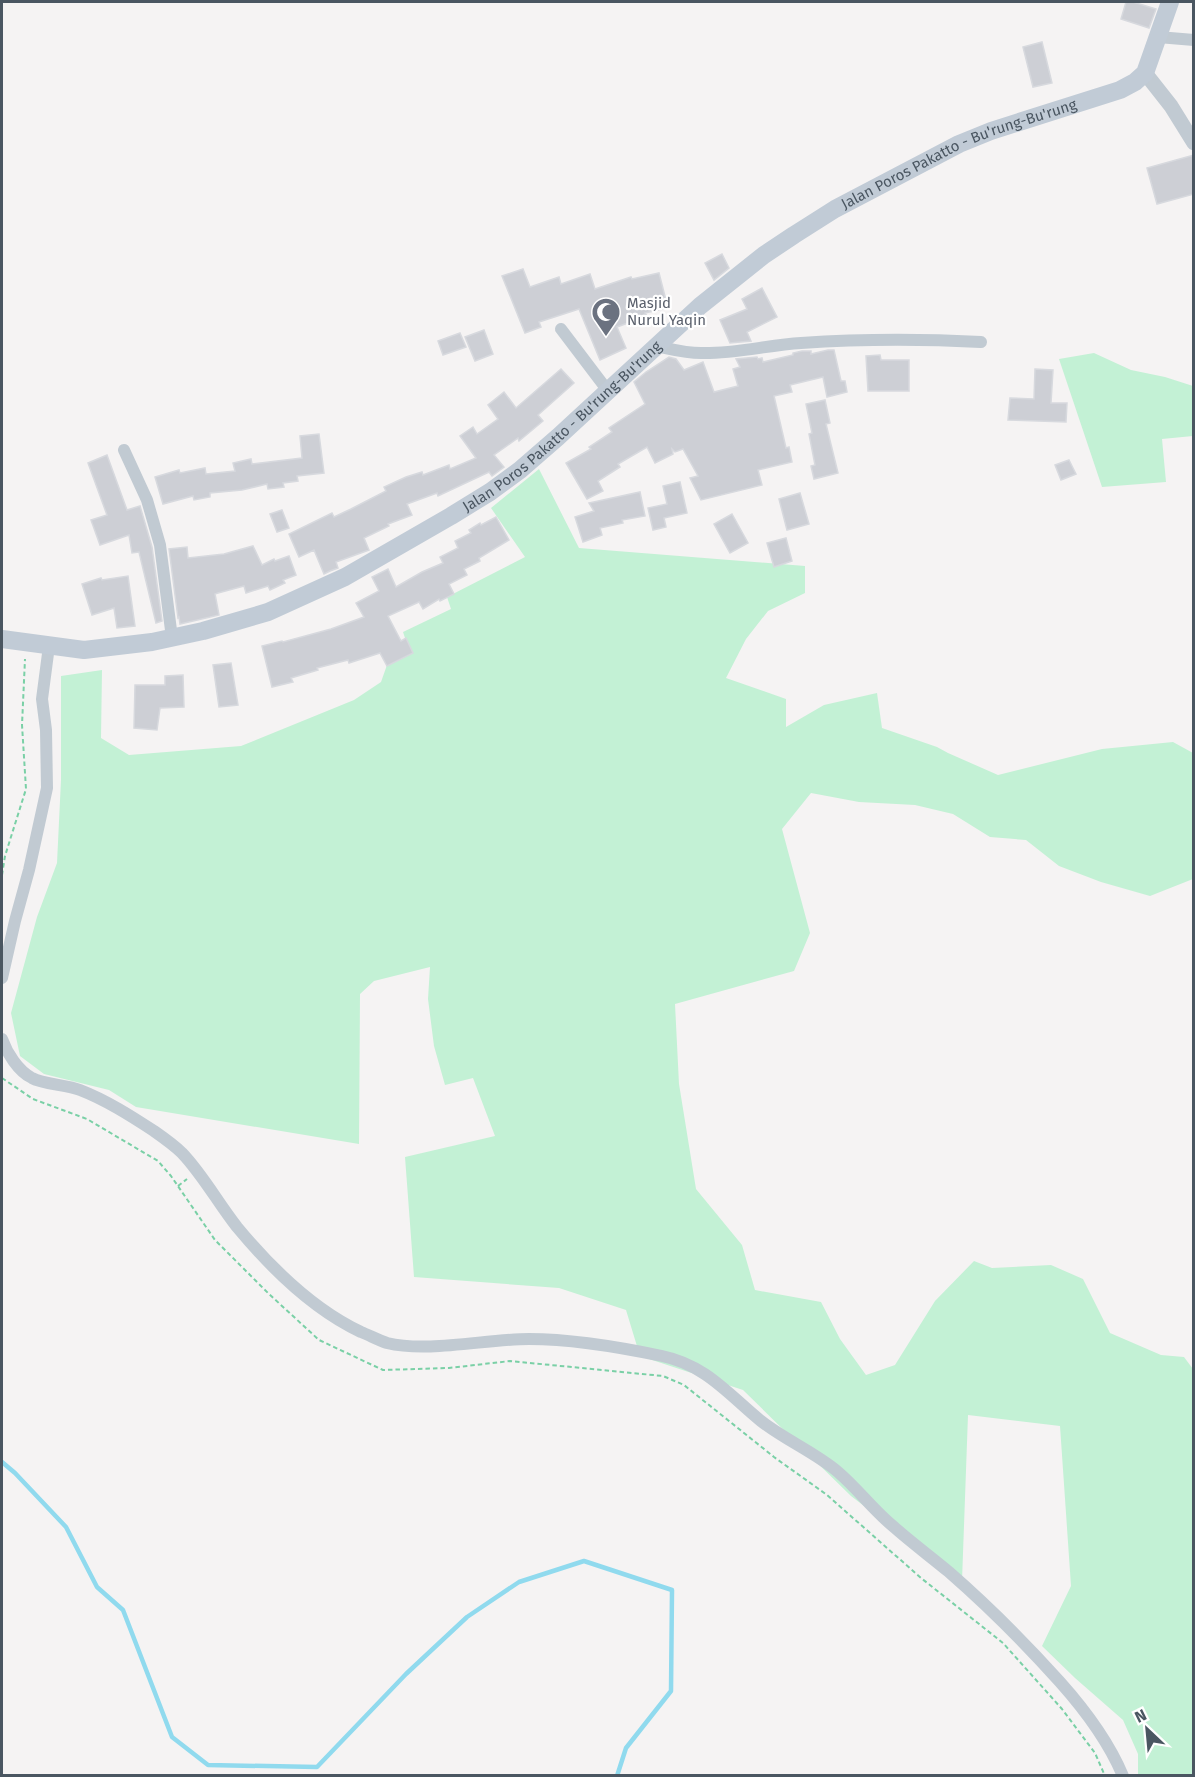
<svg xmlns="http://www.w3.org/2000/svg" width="1195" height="1777" viewBox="0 0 1195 1777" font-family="'Fira Sans',sans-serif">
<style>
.green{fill:#c3f1d5}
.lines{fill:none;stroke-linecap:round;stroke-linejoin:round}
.stream{stroke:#90daee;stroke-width:4.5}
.building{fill:#cdcfd5;stroke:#d7d9de;stroke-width:1.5}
.path{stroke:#7ad0a6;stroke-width:2;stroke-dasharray:4.5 3;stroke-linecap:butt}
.minor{stroke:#c1cad2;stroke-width:12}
.tertiary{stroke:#c1cad2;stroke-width:15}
.secondary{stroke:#c1cbd6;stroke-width:18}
.labels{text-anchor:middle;stroke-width:4.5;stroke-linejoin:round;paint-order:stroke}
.street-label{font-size:15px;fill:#4a5661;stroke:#fff}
.worship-label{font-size:15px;fill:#5b616d;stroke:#fff;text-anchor:start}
</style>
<rect width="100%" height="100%" fill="#f5f3f3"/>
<g class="green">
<polygon points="1094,353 1131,370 1165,377 1193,386 1193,436 1162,439 1166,482 1102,487 1059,359"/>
<polygon points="539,469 579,548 805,566 805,593 768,611 746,639 726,678 786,699 786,727 824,705 877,693 882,728 937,747 948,753 998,775 1102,749 1173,742 1193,753 1193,879 1150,896 1101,882 1059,866 1026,840 990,837 953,814 915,805 859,802 811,793 782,829 810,933 794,971 675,1004 679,1084 696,1189 742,1245 755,1290 821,1302 840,1339 866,1375 895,1365 935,1301 974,1261 992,1268 1051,1265 1083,1279 1110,1333 1161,1355 1184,1357 1193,1369 1193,1775 1138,1775 1138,1754 1123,1720 1075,1678 1042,1646 1071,1586 1060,1426 968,1415 962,1581 851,1496 743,1390 640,1356 626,1310 559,1288 414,1277 405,1157 495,1136 473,1078 445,1085 434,1046 428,999 430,967 374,981 360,994 359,1144 136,1107 109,1090 44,1074 20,1056 11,1013 37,917 57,863 61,780 61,676 102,670 101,738 129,755 241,746 354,700 381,682 387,665 410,653 403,632 451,609 447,597 525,557 491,508"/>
</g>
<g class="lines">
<polyline class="stream" points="2,1462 15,1473 66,1527 97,1587 123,1610 172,1737 208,1765 317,1767 406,1674 467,1617 519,1582 584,1561 672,1590 671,1691 626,1748 617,1776"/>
</g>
<g class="building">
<polygon points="1126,2 1133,2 1156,9 1149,28 1121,19"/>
<polygon points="1042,42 1052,83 1033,87 1023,47"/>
<polygon points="1194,155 1194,194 1157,204 1147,168"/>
<polygon points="722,254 729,268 714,280 705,263"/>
<polygon points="523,269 530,287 559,277 561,284 590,274 595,289 631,277 632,279 659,273 668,308 645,313 647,316 617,327 626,348 600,360 579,309 539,322 541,327 525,333 502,276"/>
<polygon points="762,288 777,317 747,332 751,341 730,343 720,320 747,309 742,299"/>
<polygon points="484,330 493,354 475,361 465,337"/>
<polygon points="460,333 466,347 443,355 438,341"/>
<polygon points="828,350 834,350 841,381 845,381 847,392 827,397 823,377 790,385 792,392 774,396 786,448 789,447 792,462 758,470 762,485 701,500 690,478 698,476 683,449 675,452 672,449 673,454 655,463 647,447 618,464 620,467 598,481 603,491 587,499 566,463 591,449 589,447 612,432 609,428 645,404 634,382 646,372 669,357 676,359 684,370 703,362 714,392 738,386 733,369 740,367 736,359 757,357 758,359 762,358 763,362 793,355 793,353 802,351 811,351 811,354"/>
<polygon points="880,355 881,360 909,360 909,391 868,391 866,356"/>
<polygon points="561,369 574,383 538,415 543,421 519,441 518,438 494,455 504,467 492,476 489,472 438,496 437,493 407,504 412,515 388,524 389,526 364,538 369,550 336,562 338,568 330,571 324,574 314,550 299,557 289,534 332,513 334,517 351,509 386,491 384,487 406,477 422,472 423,475 449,465 450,469 476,458 460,436 473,427 477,434 498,419 488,405 504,392 516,408"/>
<polygon points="1035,369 1053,370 1051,403 1067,403 1066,422 1008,420 1010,398 1034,399"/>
<polygon points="825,400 830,423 826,424 838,473 814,479 811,466 815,465 809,434 812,433 806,404"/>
<polygon points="319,434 324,473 297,476 298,481 283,483 284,487 268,489 267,484 242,490 210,493 210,497 194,500 193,496 163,504 155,477 179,470 180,473 205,468 206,474 235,471 233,463 251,459 252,464 302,458 300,436"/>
<polygon points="107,455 127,510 140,506 152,547 162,621 156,623 139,552 132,553 129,535 100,545 91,520 107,515 88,463"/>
<polygon points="1069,460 1076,474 1061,480 1055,465"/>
<polygon points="680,482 687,513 664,518 666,527 653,530 648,508 667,504 663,486"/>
<polygon points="640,492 645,516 622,520 623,523 600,528 602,535 583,542 575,517 594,511 589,503"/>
<polygon points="800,493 809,524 787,530 779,499"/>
<polygon points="282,510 289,528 277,532 270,514"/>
<polygon points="732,514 748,543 730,553 714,524"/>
<polygon points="496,517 509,540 479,558 480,561 464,569 467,575 449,584 454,594 440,601 439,599 423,609 419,602 388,616 401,641 406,638 413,653 387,666 380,653 349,663 348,660 317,668 318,670 291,678 293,682 272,687 262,646 282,641 283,642 331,629 364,617 356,603 379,591 372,577 388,569 396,587 422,572 443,563 440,557 458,548 455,541 471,533 469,530 480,523 481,525"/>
<polygon points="786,538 792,561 774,567 767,543"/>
<polygon points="253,546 262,565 274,559 275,561 289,556 296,575 283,580 285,583 270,590 268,586 246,593 244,586 218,593 215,594 219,615 180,624 179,617 178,618 169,549 187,547 188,558 224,554"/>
<polygon points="128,576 135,626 117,628 114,608 92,615 82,584 101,578 102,580"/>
<polygon points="231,663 238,705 219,707 213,665"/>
<polygon points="183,675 184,707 160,708 157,730 134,728 135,685 165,685 165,676"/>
</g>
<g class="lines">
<g class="path">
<polyline points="2,875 5,856 26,789 22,725 25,659"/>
<polyline points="2,1078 33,1099 87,1119 158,1161 171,1176 215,1240 269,1294 319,1340 383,1370 449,1368 510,1361 663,1376 684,1385 774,1457 827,1495 921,1578 1003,1643 1062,1709 1095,1753 1105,1776"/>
<polyline points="178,1186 187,1179"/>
</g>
<g class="minor">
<polyline points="1158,37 1194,40"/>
<polyline points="561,329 608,391"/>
<path d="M656,346C671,349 685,353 701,353C734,354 768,345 801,343C861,339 921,339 981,342"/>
<polyline points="124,450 147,500 160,545 172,638"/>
<polyline points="2,978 15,921 29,870 47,788 46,730 42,699 49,646"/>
<path d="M2,1039C7,1053 18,1071 32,1078C42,1084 67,1085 80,1090C106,1100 131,1116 154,1131C164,1138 174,1145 182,1153C203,1175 218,1203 237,1227C271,1268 312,1309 361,1332C369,1335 378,1340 387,1343C428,1353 486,1339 529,1339C573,1339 619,1347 662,1356C706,1365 729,1395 761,1421C785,1440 816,1453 838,1472C858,1489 874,1511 894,1527C912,1543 931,1557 949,1572C988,1606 1025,1643 1060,1682C1085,1710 1108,1740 1123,1776"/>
</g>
<polyline class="tertiary" points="1145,73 1171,106 1194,143"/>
<path class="secondary" id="s1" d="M2,639L84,650L152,642L203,631L268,612L345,577L451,516L490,492L520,470L558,437L700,306L764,255L794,235L835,209L959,144L991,131L1120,90L1135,82L1145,73L1170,2"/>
</g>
<defs>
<g id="mosque-pin" transform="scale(1.5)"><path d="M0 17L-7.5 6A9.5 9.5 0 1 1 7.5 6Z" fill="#6b7280" stroke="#fff"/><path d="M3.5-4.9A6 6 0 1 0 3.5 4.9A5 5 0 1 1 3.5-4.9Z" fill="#fff"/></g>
</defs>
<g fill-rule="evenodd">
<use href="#mosque-pin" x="606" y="312"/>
</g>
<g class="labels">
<g class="street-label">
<text dy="5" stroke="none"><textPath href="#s1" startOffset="1107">Jalan Poros Pakatto - Bu'rung-Bu'rung</textPath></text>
<text dy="5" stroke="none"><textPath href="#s1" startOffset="621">Jalan Poros Pakatto - Bu'rung-Bu'rung</textPath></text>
</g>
<g class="worship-label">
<text x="627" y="308">Masjid<tspan x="627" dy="17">Nurul Yaqin</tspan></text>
</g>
</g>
<rect width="1195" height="1777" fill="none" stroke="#4a5661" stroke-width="6"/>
<g transform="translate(1147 1729) rotate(334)" stroke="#ffffff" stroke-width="4.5" paint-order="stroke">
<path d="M0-4.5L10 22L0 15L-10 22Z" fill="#4a5661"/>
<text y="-9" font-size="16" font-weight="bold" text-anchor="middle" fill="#4a5661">N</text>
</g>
</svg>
